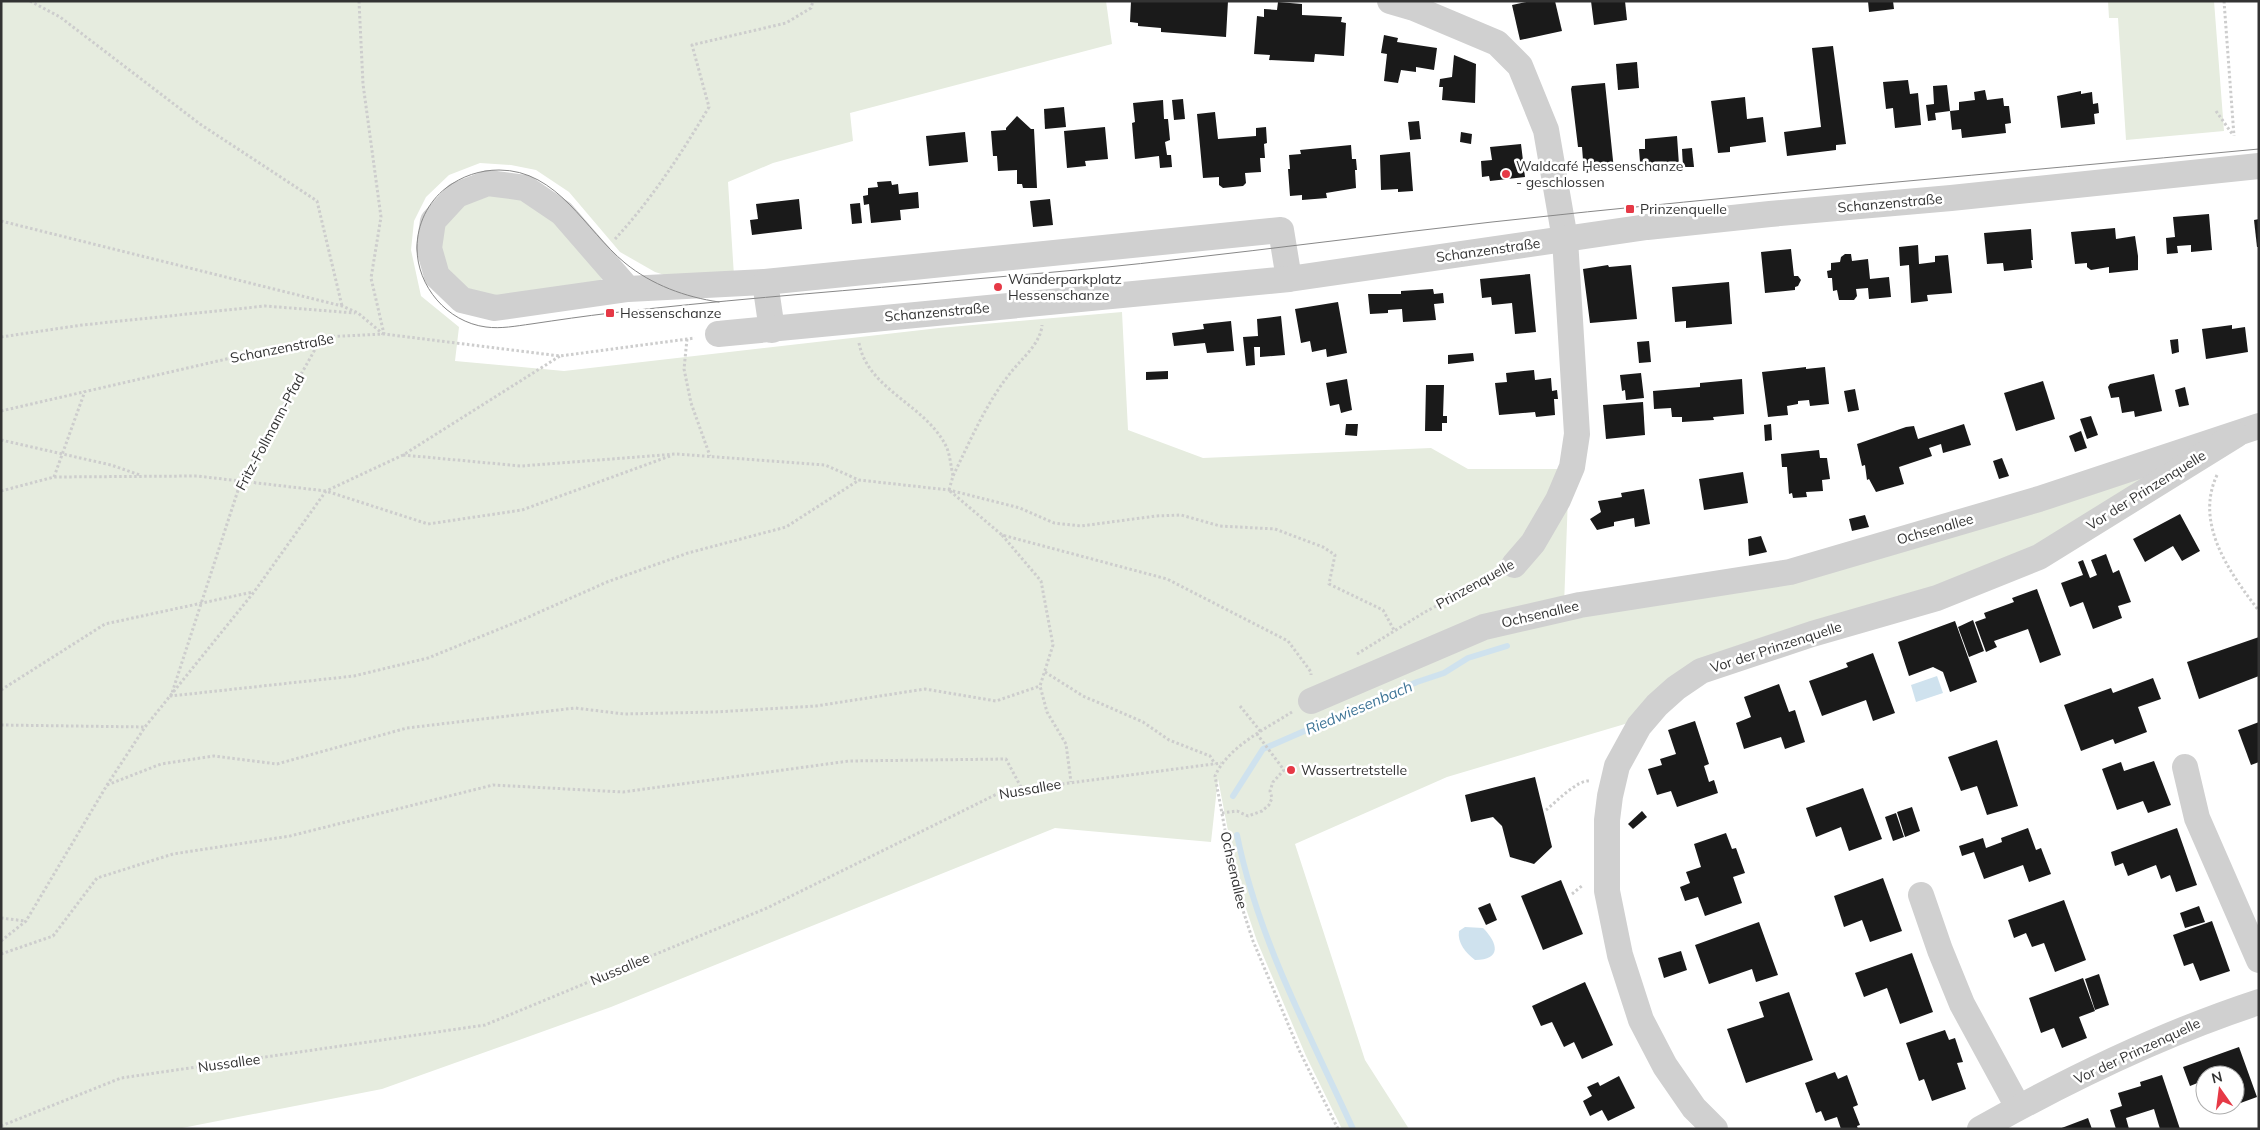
<svg xmlns="http://www.w3.org/2000/svg" width="2260" height="1130" viewBox="0 0 2260 1130" font-family="Mulish,sans-serif">
<style>
.green{fill:#e6ecdf}
.water{fill:#cfe2ee}
.lines{fill:none;stroke-linecap:round;stroke-linejoin:round}
.stream{stroke:#cfe2ee;stroke-width:6}
.building{fill:#1a1a1a}
.path{stroke:#cdcdcd;stroke-width:3;stroke-dasharray:2.5 2.5;stroke-linecap:butt}
.minor{stroke:#d0d0d0;stroke-width:26}
.tram{stroke:#888;stroke-width:1}
.poi-dot{fill:#e63946;stroke:#fff;stroke-width:2}
.labels{text-anchor:middle;stroke-width:5;stroke-linejoin:round;paint-order:stroke}
.poi-label{font-size:14px;fill:#333;stroke:#fff;text-anchor:start}
.street-label{font-size:14px;fill:#333;stroke:#fff}
.water-label{font-size:15px;font-style:italic;fill:#3f7597;stroke:#fff}
</style>
<rect width="100%" height="100%" fill="#fff"/>
<g class="green">
<polygon points="1,1 1106,1 1112,44 850,113 853,141 773,163 728,182 734,276 687,282 655,272 620,252 569,192 536,170 511,165 480,163 449,175 426,197 414,221 411,250 421,296 459,327 455,361 564,371 939,328 1122,312 1128,430 1203,458 1431,448 1468,469 1569,469 1564,606 1789,578 2195,454 2035,550 1937,592 1751,647 1635,721 1447,777 1295,844 1365,1060 1409,1129 1342,1129 1306,1056 1257,941 1239,888 1218,779 1211,842 1055,828 611,1007 382,1089 177,1129 1,1129"/>
<polygon points="2108,1 2214,1 2224,131 2126,140 2118,18 2109,18"/>
<polygon points="488,191 522,195 558,218 604,273 599,286 520,301 458,289 446,274 439,247 442,222 462,200"/>
</g>
<g class="water">
<polygon points="1937,676 1943,693 1916,702 1911,685"/>
<path d="M1465,927L1483,928C1498,943 1502,960 1475,960C1466,953 1457,943 1459,931Z"/>
</g>
<g class="lines">
<g class="stream">
<polyline points="1233,796 1263,749 1417,682 1444,673 1468,658 1507,646"/>
<path d="M1237,835C1258,939 1309,1033 1353,1129"/>
</g>
</g>
<g class="building">
<polygon points="1131,1 1228,1 1226,37 1161,32 1161,28 1138,26 1138,23 1130,22"/>
<polygon points="1531,1 1555,1 1562,31 1520,40 1512,5"/>
<polygon points="1591,1 1625,1 1627,20 1594,25"/>
<polygon points="1868,1 1893,1 1894,9 1869,12"/>
<polygon points="1278,2 1302,4 1302,15 1342,17 1341,22 1346,23 1344,56 1315,54 1314,62 1269,60 1270,55 1254,54 1257,16 1264,17 1264,9 1277,10"/>
<polygon points="1384,35 1398,38 1397,42 1437,48 1434,70 1416,67 1416,72 1401,70 1398,83 1384,81 1387,54 1381,53"/>
<polygon points="1833,46 1846,144 1836,145 1836,150 1787,156 1784,132 1821,127 1812,48"/>
<polygon points="1454,55 1476,64 1475,103 1442,100 1443,87 1439,87 1440,79 1452,77"/>
<polygon points="1637,62 1639,88 1618,90 1616,64"/>
<polygon points="1908,80 1910,94 1918,93 1921,125 1895,128 1893,108 1886,109 1883,82"/>
<polygon points="1605,83 1614,170 1584,173 1582,147 1578,147 1571,89 1572,86"/>
<polygon points="1947,85 1950,111 1935,113 1936,120 1928,121 1926,105 1934,104 1933,86"/>
<polygon points="1985,90 1987,100 2003,98 2004,106 2009,106 2011,123 2005,124 2006,133 1962,138 1961,129 1952,130 1950,111 1959,110 1959,102 1975,100 1974,92"/>
<polygon points="2081,91 2081,94 2092,92 2093,104 2098,103 2099,113 2094,114 2095,124 2061,128 2057,96"/>
<polygon points="1745,97 1747,119 1763,117 1766,142 1730,147 1730,152 1718,153 1711,101"/>
<polygon points="1183,99 1185,119 1174,120 1172,100"/>
<polygon points="1163,100 1164,119 1168,119 1170,140 1165,142 1167,155 1171,155 1172,167 1160,168 1159,156 1135,159 1132,123 1135,122 1133,103"/>
<polygon points="1064,107 1066,127 1045,129 1044,109"/>
<polygon points="1215,112 1218,139 1256,136 1256,128 1266,127 1267,143 1264,144 1265,158 1260,158 1261,172 1245,173 1246,183 1243,186 1223,188 1219,185 1219,177 1203,178 1197,114"/>
<polygon points="1017,116 1031,129 1034,129 1037,188 1023,188 1022,184 1017,184 1017,170 998,171 997,156 993,156 991,131 1006,130 1006,128"/>
<polygon points="1419,121 1421,139 1410,140 1408,122"/>
<polygon points="1105,127 1108,159 1085,161 1086,166 1067,168 1064,131"/>
<polygon points="965,132 968,162 929,166 926,136"/>
<polygon points="1461,132 1472,134 1471,144 1460,142"/>
<polygon points="1677,136 1679,165 1647,168 1647,162 1640,162 1639,149 1645,149 1645,139"/>
<polygon points="1521,144 1525,177 1490,181 1489,176 1482,177 1481,161 1492,160 1490,147"/>
<polygon points="1351,145 1352,159 1356,159 1357,170 1355,170 1356,188 1326,193 1327,198 1302,200 1302,195 1290,196 1288,169 1290,169 1289,155 1301,154 1300,150"/>
<polygon points="1692,148 1694,167 1683,167 1682,149"/>
<polygon points="1410,152 1413,191 1398,192 1398,189 1381,190 1380,155"/>
<polygon points="891,181 892,185 898,184 899,194 918,192 919,208 900,210 901,220 871,223 869,204 864,205 863,196 868,195 868,188 878,187 877,182"/>
<polygon points="799,199 802,229 752,235 750,220 758,219 756,204"/>
<polygon points="1050,199 1053,225 1033,227 1030,201"/>
<polygon points="860,203 862,223 852,224 850,204"/>
<polygon points="2209,214 2212,250 2191,252 2191,245 2177,246 2178,253 2167,254 2166,238 2175,237 2173,217"/>
<polygon points="2259,219 2259,247 2257,247 2254,220"/>
<polygon points="2115,228 2116,239 2135,236 2138,256 2138,270 2109,273 2109,267 2091,270 2087,267 2087,263 2075,264 2071,232"/>
<polygon points="2031,229 2033,260 2031,260 2032,268 2004,271 2003,263 1987,264 1984,233"/>
<polygon points="1918,245 1919,264 1935,262 1935,256 1948,255 1952,293 1927,295 1928,301 1911,303 1909,265 1900,266 1899,247"/>
<polygon points="1791,249 1794,276 1798,276 1801,280 1798,286 1795,287 1795,290 1765,293 1761,252"/>
<polygon points="1845,254 1851,254 1852,261 1868,259 1870,279 1889,277 1891,297 1869,299 1868,288 1856,289 1857,296 1854,300 1839,300 1837,290 1833,291 1832,278 1828,278 1827,271 1831,270 1831,263 1840,262 1841,257"/>
<polygon points="1608,265 1609,267 1631,265 1637,319 1590,323 1583,269"/>
<polygon points="1530,274 1536,332 1515,334 1512,303 1492,305 1491,297 1482,298 1480,279"/>
<polygon points="1729,282 1732,324 1686,328 1686,321 1675,322 1672,287"/>
<polygon points="1433,289 1434,294 1443,293 1444,303 1434,304 1436,320 1403,322 1402,309 1388,310 1388,313 1370,314 1368,294 1401,294 1401,291"/>
<polygon points="1338,302 1347,353 1327,357 1326,349 1312,352 1310,341 1301,343 1295,309"/>
<polygon points="1281,316 1285,355 1260,357 1260,347 1254,347 1255,365 1246,366 1243,337 1258,336 1257,319"/>
<polygon points="1231,321 1234,351 1207,353 1205,343 1174,346 1172,333 1204,329 1203,324"/>
<polygon points="2232,325 2232,329 2245,327 2248,352 2206,359 2202,329"/>
<polygon points="2178,339 2179,352 2172,354 2170,340"/>
<polygon points="1649,341 1651,362 1639,363 1637,342"/>
<polygon points="1473,353 1474,361 1448,364 1448,355"/>
<polygon points="1806,367 1806,369 1825,367 1829,404 1810,406 1809,400 1798,401 1798,404 1787,406 1788,415 1768,417 1762,372"/>
<polygon points="1534,370 1535,380 1551,378 1552,391 1557,390 1558,399 1554,399 1555,415 1536,417 1535,412 1499,415 1495,383 1507,382 1506,373"/>
<polygon points="1168,371 1168,379 1146,380 1146,372"/>
<polygon points="1641,373 1644,398 1626,400 1625,390 1622,391 1620,375"/>
<polygon points="2154,374 2162,411 2135,417 2134,411 2122,413 2119,397 2111,398 2108,387 2110,384"/>
<polygon points="1347,379 1352,410 1341,413 1339,404 1330,406 1326,383"/>
<polygon points="1742,379 1744,414 1713,417 1714,420 1682,422 1682,417 1672,417 1671,408 1654,409 1653,391 1700,387 1700,383"/>
<polygon points="2043,381 2055,419 2016,431 2004,393"/>
<polygon points="1426,385 1444,385 1443,416 1447,416 1447,423 1442,423 1442,431 1425,431"/>
<polygon points="2185,387 2189,405 2179,407 2175,390"/>
<polygon points="1855,389 1859,410 1848,412 1844,391"/>
<polygon points="1643,402 1645,435 1606,439 1603,405"/>
<polygon points="2091,416 2098,435 2087,439 2080,419"/>
<polygon points="1346,424 1358,424 1357,436 1345,435"/>
<polygon points="1771,424 1772,440 1765,441 1764,425"/>
<polygon points="1964,424 1971,445 1943,453 1941,444 1929,448 1932,456 1899,467 1904,484 1876,492 1869,479 1867,480 1865,465 1862,466 1857,444 1906,427 1914,426 1918,439"/>
<polygon points="2081,431 2087,448 2075,452 2069,436"/>
<polygon points="1819,450 1820,458 1827,458 1830,479 1822,480 1823,491 1806,492 1807,497 1793,498 1792,493 1789,494 1787,467 1782,467 1781,454"/>
<polygon points="2002,458 2009,476 1999,479 1993,461"/>
<polygon points="1743,472 1748,503 1704,510 1699,479"/>
<polygon points="1644,489 1650,524 1635,527 1634,518 1614,522 1614,526 1597,530 1590,519 1601,512 1598,501 1622,497 1621,493"/>
<polygon points="2180,514 2200,551 2182,561 2173,546 2145,562 2133,539"/>
<polygon points="1865,515 1869,527 1852,531 1849,519"/>
<polygon points="1761,536 1767,552 1749,556 1748,539"/>
<polygon points="2106,554 2113,573 2119,570 2131,602 2118,606 2122,618 2093,629 2083,602 2070,607 2061,583 2083,575 2078,562 2083,560 2090,578 2097,575 2091,560"/>
<polygon points="2037,589 2061,655 2040,663 2028,629 1994,641 1997,647 1986,652 1975,622 1986,618 1990,629 1984,613 2014,602 2012,598"/>
<polygon points="1973,620 1984,651 1969,657 1958,627"/>
<polygon points="1955,621 1977,682 1950,692 1943,672 1933,667 1909,676 1898,642"/>
<polygon points="2259,637 2259,676 2199,699 2187,662"/>
<polygon points="1873,653 1895,713 1873,721 1866,700 1822,716 1809,681 1848,667 1846,663"/>
<polygon points="2153,678 2161,699 2138,707 2147,732 2115,744 2113,739 2081,751 2064,705 2111,688 2113,693"/>
<polygon points="1779,684 1789,712 1795,710 1805,742 1785,749 1781,737 1744,749 1736,723 1751,717 1744,697"/>
<polygon points="1695,721 1709,764 1704,766 1709,782 1714,780 1718,793 1677,807 1671,791 1657,795 1648,769 1662,765 1660,759 1676,754 1668,730"/>
<polygon points="2259,722 2259,762 2251,765 2238,730"/>
<polygon points="1997,740 2018,806 1987,815 1977,786 1961,791 1948,757"/>
<polygon points="2154,761 2171,805 2148,813 2143,801 2117,810 2102,769 2121,762 2124,771"/>
<polygon points="1535,777 1552,847 1534,864 1510,857 1502,826 1493,817 1471,822 1465,795"/>
<polygon points="1863,788 1882,839 1849,851 1841,827 1816,837 1806,808"/>
<polygon points="1912,807 1920,831 1905,837 1897,812"/>
<polygon points="1642,811 1647,817 1633,829 1628,824"/>
<polygon points="1896,813 1904,837 1893,841 1885,817"/>
<polygon points="2028,828 2036,850 2041,848 2051,874 2029,882 2023,865 1984,879 1974,852 1962,856 1959,846 1983,838 1986,848 2002,842 2001,838"/>
<polygon points="2177,828 2197,885 2176,892 2170,875 2161,879 2156,865 2128,876 2123,863 2115,866 2111,852"/>
<polygon points="1726,833 1732,849 1736,848 1745,873 1733,877 1742,903 1705,916 1698,897 1685,901 1680,887 1690,883 1686,872 1701,867 1694,844"/>
<polygon points="1883,878 1902,931 1870,942 1862,920 1844,927 1834,896"/>
<polygon points="1561,880 1583,934 1543,950 1521,896"/>
<polygon points="2064,900 2086,960 2055,972 2044,943 2032,947 2026,933 2014,938 2008,920"/>
<polygon points="1490,903 1497,920 1486,925 1478,908"/>
<polygon points="2199,906 2205,922 2185,928 2180,913"/>
<polygon points="2212,921 2230,971 2200,981 2193,963 2184,966 2173,935"/>
<polygon points="1759,922 1778,975 1756,982 1752,969 1709,984 1695,945"/>
<polygon points="1681,951 1687,970 1664,978 1658,958"/>
<polygon points="1912,953 1933,1012 1900,1024 1887,988 1864,997 1855,973"/>
<polygon points="2099,974 2109,1005 2095,1010 2085,979"/>
<polygon points="2083,978 2095,1011 2079,1017 2087,1038 2062,1048 2054,1028 2041,1033 2029,998"/>
<polygon points="1585,982 1613,1045 1582,1059 1574,1042 1564,1047 1552,1022 1541,1026 1532,1006"/>
<polygon points="1789,992 1813,1060 1746,1083 1727,1029 1764,1017 1759,1002"/>
<polygon points="1945,1030 1949,1040 1955,1038 1963,1062 1957,1063 1966,1089 1932,1101 1924,1079 1919,1081 1906,1043"/>
<polygon points="2239,1047 2257,1097 2235,1105 2235,1075 2205,1075 2205,1080 2190,1086 2183,1067"/>
<polygon points="1835,1072 1838,1079 1847,1075 1858,1105 1853,1107 1860,1125 1857,1126 1858,1129 1841,1129 1837,1117 1825,1121 1821,1111 1816,1113 1805,1083"/>
<polygon points="2162,1075 2180,1129 2160,1129 2154,1109 2126,1118 2129,1129 2116,1129 2110,1110 2122,1106 2118,1093 2141,1086 2140,1082"/>
<polygon points="1619,1076 1635,1108 1608,1121 1602,1110 1590,1116 1583,1101 1592,1096 1587,1087 1598,1082 1600,1086"/>
<polygon points="2088,1118 2092,1129 2059,1129"/>
</g>
<g class="lines">
<g class="path">
<polyline points="30,1 60,17 200,124 317,201 342,306"/>
<polyline points="359,1 363,84 381,217 371,278 384,334"/>
<polyline points="2224,1 2234,136"/>
<polyline points="2216,111 2233,135"/>
<polyline points="1,221 342,306 358,313 383,334"/>
<path d="M615,239C652,199 681,154 709,107L692,45L786,23L811,8L813,1"/>
<polyline points="1,337 82,325 265,306 355,313"/>
<polyline points="322,337 241,481 171,696 354,676 428,658 524,619 607,582 688,553 786,527 859,480"/>
<polyline points="687,339 684,369 691,403 710,456"/>
<path d="M859,343C868,390 925,404 946,446C950,454 951,467 953,476"/>
<polyline points="1,411 322,337 384,334 560,356 695,338"/>
<polyline points="1,440 111,465 140,475"/>
<polyline points="403,455 521,466 676,454 825,465 859,480 949,490 1020,508 1054,523 1081,526 1156,516 1181,515 1220,526 1275,529 1323,547 1335,555 1329,584 1383,610 1394,630"/>
<path d="M2217,475C2194,524 2230,573 2259,611"/>
<polyline points="54,477 85,391"/>
<path d="M949,490L953,476C972,437 989,396 1018,364C1028,353 1041,340 1042,325"/>
<polyline points="1,491 54,477 197,476 326,491 428,524 522,510 670,456"/>
<polyline points="950,491 1002,535 1167,579 1288,641 1311,672 1311,675"/>
<polyline points="1002,535 1041,581 1053,645 1040,686 1047,712 1066,744 1071,782"/>
<polyline points="1357,654 1425,612 1495,575"/>
<polyline points="1045,672 1083,696 1143,722 1169,740 1210,756 1215,764"/>
<polyline points="1,690 105,624 253,592"/>
<polyline points="1240,706 1261,732"/>
<path d="M1292,712C1265,729 1228,747 1215,776L1236,889L1253,941L1299,1050L1338,1129"/>
<polyline points="1,725 145,727"/>
<polyline points="107,785 161,764 214,756 277,764 407,728 575,708 624,714 715,712 816,706 925,689 996,701 1040,686"/>
<path d="M1546,810C1556,802 1578,779 1590,781"/>
<polyline points="1222,813 1237,811 1248,816 1262,811 1269,805 1272,798 1270,791 1273,782 1284,770 1257,734"/>
<polyline points="1572,894 1583,885"/>
<polyline points="1,918 25,921"/>
<polyline points="1,941 26,921 107,785 145,727 254,592 326,491 403,455 560,356"/>
<polyline points="1,954 53,936 97,878 173,854 290,836 493,785 623,792 849,761 1006,759 1022,789"/>
<polyline points="1,1126 121,1078 485,1025 767,908 1001,792 1221,763"/>
</g>
<g class="minor">
<polyline points="1390,1 1414,8 1497,43 1520,66 1546,130 1565,239 1577,434 1572,467 1558,500 1533,543 1514,565"/>
<polyline points="628,289 562,213 525,188 488,183 457,195 433,221 429,248 437,276 462,300 495,308 628,289 765,282"/>
<polyline points="772,330 765,282 1281,230 1289,279"/>
<polyline points="718,334 1289,279 1647,227 1770,214 1951,198 2259,166"/>
<polyline points="1311,701 1484,627 1580,605 1790,572 2039,499 2259,426"/>
<polyline points="2185,767 2197,818 2259,960"/>
<polyline points="1921,895 1940,950 1962,1004 2018,1107"/>
<polyline points="1715,1129 1694,1108 1665,1066 1641,1020 1620,955 1607,891 1607,820 1610,796 1617,766 1639,726 1657,705 1676,688 1701,671 1812,634 1937,598 2039,557 2236,435"/>
<path d="M1980,1129C2069,1079 2161,1034 2259,1002"/>
</g>
<path class="tram" d="M719,302C685,297 652,285 625,263C585,230 558,170 499,170C480,170 462,176 446,188C428,202 417,224 417,248C417,286 447,322 486,327C501,329 516,326 531,324C558,320 585,316 611,313C714,301 817,293 920,284C1004,276 1088,270 1172,260C1279,248 1385,234 1492,222C1747,194 2003,173 2259,149"/>
</g>
<g class="poi-dot">
<circle cx="1506" cy="174" r="5"/>
<rect x="1625" y="204" width="10" height="10" rx="2.5"/>
<circle cx="998" cy="287" r="5"/>
<rect x="605" y="308" width="10" height="10" rx="2.5"/>
<circle cx="1291" cy="770" r="5"/>
</g>
<g class="labels">
<g class="poi-label">
<text x="1516" y="171">Waldcafé Hessenschanze<tspan x="1516" dy="16">- geschlossen</tspan></text>
<text x="1640" y="214">Prinzenquelle</text>
<text x="1008" y="284">Wanderparkplatz<tspan x="1008" dy="16">Hessenschanze</tspan></text>
<text x="620" y="318">Hessenschanze</text>
<text x="1301" y="775">Wassertretstelle</text>
</g>
<g class="street-label">
<text transform="translate(1890 203) rotate(-5)" y="5">Schanzenstraße</text>
<text transform="translate(1488 250) rotate(-8)" y="5">Schanzenstraße</text>
<text transform="translate(937 312) rotate(-5)" y="5">Schanzenstraße</text>
<text transform="translate(282 348) rotate(-11)" y="5">Schanzenstraße</text>
<text transform="translate(270 432) rotate(-62)" y="5">Fritz-Follmann-Pfad</text>
<text transform="translate(2146 490) rotate(-32)" y="5">Vor der Prinzenquelle</text>
<text transform="translate(1935 529) rotate(-16)" y="5">Ochsenallee</text>
<text transform="translate(1475 584) rotate(-29)" y="5">Prinzenquelle</text>
<text transform="translate(1540 614) rotate(-13)" y="5">Ochsenallee</text>
<text transform="translate(1776 647) rotate(-18)" y="5">Vor der Prinzenquelle</text>
<text transform="translate(1030 789) rotate(-10)" y="5">Nussallee</text>
<text transform="translate(1234 870) rotate(77)" y="5">Ochsenallee</text>
<text transform="translate(620 969) rotate(-23)" y="5">Nussallee</text>
<text transform="translate(2137 1051) rotate(-25)" y="5">Vor der Prinzenquelle</text>
<text transform="translate(229 1063) rotate(-8)" y="5">Nussallee</text>
</g>
<g class="water-label">
<text transform="translate(1359 708) rotate(-23)" y="5">Riedwiesenbach</text>
</g>
</g>
<rect width="2260" height="1130" fill="none" stroke="#333333" stroke-width="5"/>
<g transform="translate(2220 1090) rotate(346)"><circle r="24" fill="#ffffff" stroke="#adadad"/>
<path d="M0-4L9 19L0 12L-9 19Z" fill="#e63946"/>
<text y="-8" font-size="14" font-weight="bold" text-anchor="middle" fill="#333333">N</text>
</g>
</svg>
